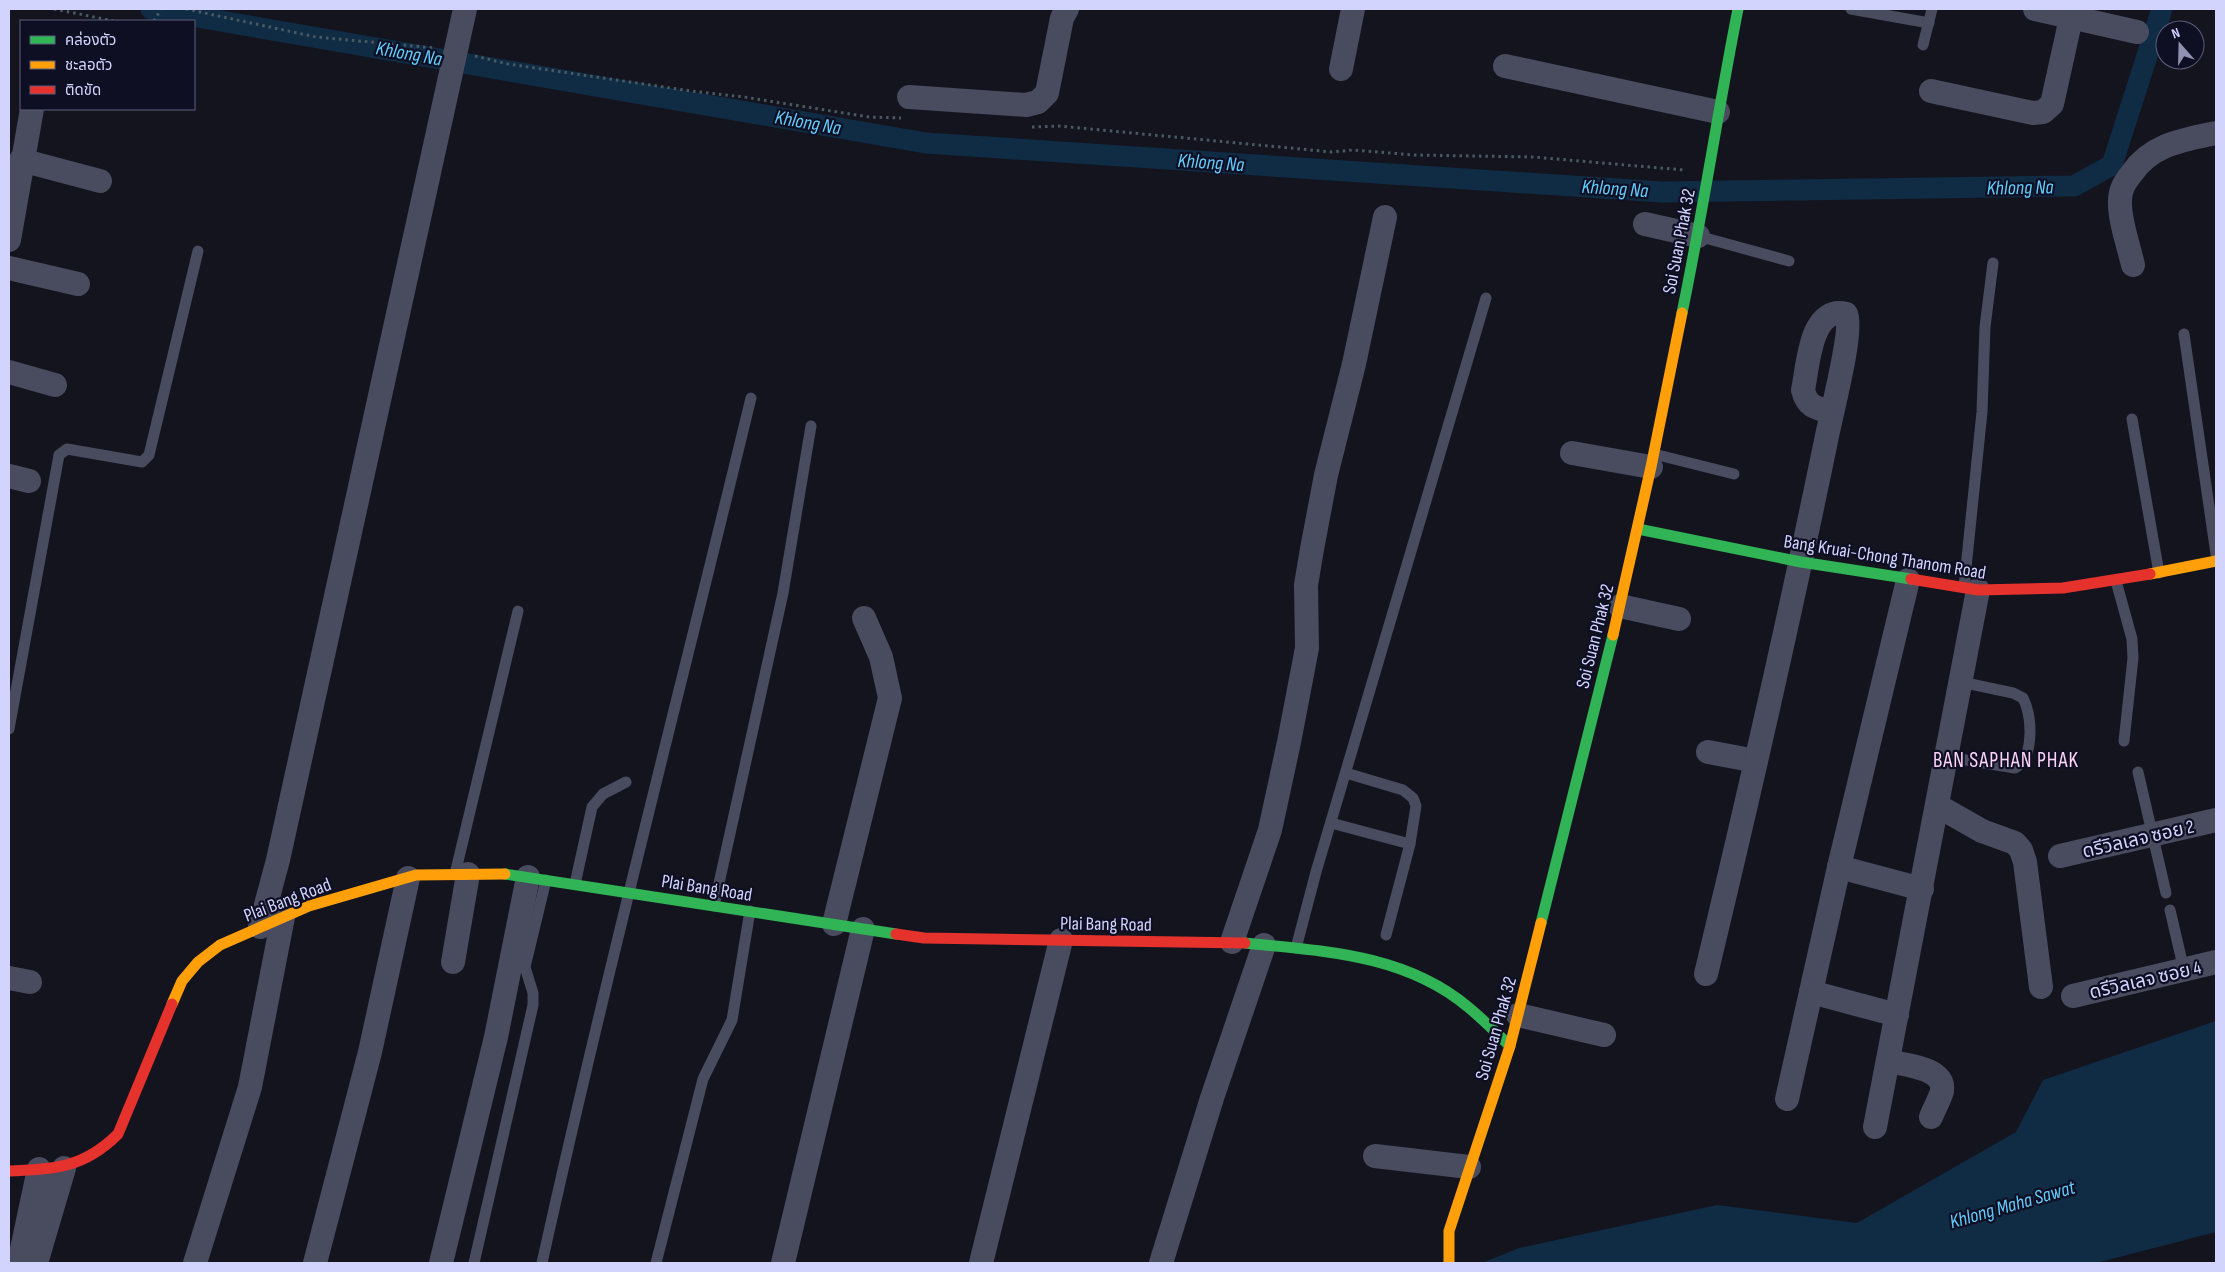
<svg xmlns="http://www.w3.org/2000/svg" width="2225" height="1272" viewBox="0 0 2225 1272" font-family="'Sofia Sans Condensed','Noto Sans Thai',sans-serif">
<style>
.water{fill:#0f2c44}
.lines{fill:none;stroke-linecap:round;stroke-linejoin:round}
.canal{stroke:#0f2c44;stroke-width:21}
.path{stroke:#495a63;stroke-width:3;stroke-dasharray:2.5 4;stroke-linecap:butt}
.lane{stroke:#494b5f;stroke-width:11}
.street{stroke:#494b5f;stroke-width:24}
.fast{stroke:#30b455;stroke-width:11}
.slow{stroke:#ff9f0a;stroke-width:11}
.jam{stroke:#e5322d;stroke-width:11}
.labels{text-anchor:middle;stroke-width:4.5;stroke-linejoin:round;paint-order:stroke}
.street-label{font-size:19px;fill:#d2d4fe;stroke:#0f0f24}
.water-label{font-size:20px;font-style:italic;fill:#62ccfc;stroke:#0f0f24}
.quarter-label{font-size:21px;letter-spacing:1px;fill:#fed4f5;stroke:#0f0f24}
</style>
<rect width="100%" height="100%" fill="#14141f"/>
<polygon class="water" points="2216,1021 2216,1232 2096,1263 1482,1263 1519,1248 1717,1205 1857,1223 2016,1132 2043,1080"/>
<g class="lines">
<polyline class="canal" points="151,9 926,143 1662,192 2074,186 2112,165 2162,9"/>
<g class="path">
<polyline points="54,9 114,21"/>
<polyline points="186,9 316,37 435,48"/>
<polyline points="154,21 161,9"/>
<polyline points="475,56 508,64 691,91 744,97 869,117 901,118"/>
<polyline points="1032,127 1059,126 1332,152 1353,150 1414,155 1533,157 1684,170"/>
</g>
<g class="lane">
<polyline points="1851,9 1929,23"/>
<polyline points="1923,45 1932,9"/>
<polyline points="1698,236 1789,261"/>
<polyline points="2184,334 2216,554"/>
<polyline points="2132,419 2159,573"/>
<polyline points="1654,454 1734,474"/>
<polyline points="2116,581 2132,639 2133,658 2124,741"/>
<polyline points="1964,587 1982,412 1985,327 1993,263"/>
<polyline points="9,729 59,455 67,449 142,462 149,455 198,251"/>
<path d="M1947,757L2015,768C2035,757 2032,716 2023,698L2013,693L1961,682"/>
<polyline points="2138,772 2166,893"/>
<polyline points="1346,773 1403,790 1413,798 1416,806 1410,844 1386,935"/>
<polyline points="1331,823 1410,844"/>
<polyline points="455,874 518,611"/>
<polyline points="575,884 592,807 603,794 626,782"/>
<polyline points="714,906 783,593 811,426"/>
<polyline points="2170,910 2184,970"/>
<polyline points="1296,948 1316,872 1486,298"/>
<polyline points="474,1263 533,1005 533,993 525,967 546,880"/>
<path d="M542,1263C606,974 681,687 751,398"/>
<polyline points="656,1263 703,1079 732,1020 750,911"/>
</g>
<g class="street">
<polyline points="2035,9 2137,32"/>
<polyline points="1505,66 1718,112"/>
<polyline points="1341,69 1353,9"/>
<polyline points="1931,91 2033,113 2043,112 2052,104 2073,9"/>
<polyline points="909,97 1026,105 1038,102 1047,93 1062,18 1067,9"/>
<polyline points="21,160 100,181"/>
<polyline points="1645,224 1698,236"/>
<polyline points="9,240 32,109"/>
<path d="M2133,265C2129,247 2119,219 2120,201C2120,189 2125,182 2132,173C2152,144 2183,140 2216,133"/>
<polyline points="9,268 78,284"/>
<polyline points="9,372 55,385"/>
<polyline points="1572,453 1651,467"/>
<polyline points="9,476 29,481"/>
<polyline points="1620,606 1679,619"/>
<polyline points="1708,752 1756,761"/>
<polyline points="1938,806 1982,831 2015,843 2021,850 2025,862 2041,987"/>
<polyline points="2060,856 2216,820"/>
<polyline points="1839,867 1922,889"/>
<polyline points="834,924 890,698 881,657 864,618"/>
<polyline points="260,927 278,860 465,9"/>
<polyline points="1232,942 1270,830 1289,742 1307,648 1306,585 1312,549 1326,475 1354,364 1385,217"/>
<polyline points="453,962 468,874"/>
<path d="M1706,974C1749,795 1790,616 1827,436C1831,415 1854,328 1846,314C1810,305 1808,367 1803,390C1807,407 1816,408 1832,412"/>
<polyline points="9,978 30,982"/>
<polyline points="1811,992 1897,1015"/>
<polyline points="2073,996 2216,962"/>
<polyline points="1518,1015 1604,1035"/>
<path d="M1888,1061C1903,1065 1946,1067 1942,1091C1940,1099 1934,1109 1931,1117"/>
<polyline points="1787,1099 1839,867 1908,580"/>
<polyline points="1875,1127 1978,590"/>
<polyline points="1375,1156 1469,1167"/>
<polyline points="19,1263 39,1169"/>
<polyline points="36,1263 64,1168"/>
<polyline points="195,1263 250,1087 283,917"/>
<polyline points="315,1263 370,1052 408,878"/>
<polyline points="441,1263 496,1037 528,877"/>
<polyline points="783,1263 863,929"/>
<polyline points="981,1263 1061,940"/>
<polyline points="1161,1263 1212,1098 1264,945"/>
</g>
<g class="fast">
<path d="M1682,313C1703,212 1718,110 1738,9"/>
<polyline points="1638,529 1801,562 1911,579"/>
<polyline points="505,874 896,934"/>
<polyline points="1541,923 1613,635"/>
<path d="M1245,943C1323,951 1405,954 1468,1007C1483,1019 1496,1033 1510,1046"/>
</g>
<g class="slow">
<polyline points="2150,574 2216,561"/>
<polyline points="1613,635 1651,467 1682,313"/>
<polyline points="172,1004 182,981 198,962 220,945 309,906 416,875 505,874"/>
<polyline points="1449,1263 1449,1231 1510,1046 1541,923"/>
</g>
<g class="jam">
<polyline points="1911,579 1978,590 2063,588 2150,574"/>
<polyline points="896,934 924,938 1245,943"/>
<path d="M9,1171C55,1169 84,1168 118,1134L172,1004"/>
</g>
</g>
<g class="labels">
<g class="street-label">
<text transform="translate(1678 241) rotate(-79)" y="7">Soi Suan Phak 32</text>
<text transform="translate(1885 556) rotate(9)" y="7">Bang Kruai-Chong Thanom Road</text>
<text transform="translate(1594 636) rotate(-76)" y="7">Soi Suan Phak 32</text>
<text transform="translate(2138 838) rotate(-13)" y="7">ดรีวิลเลจ ซอย 2</text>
<text transform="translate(707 887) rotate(9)" y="7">Plai Bang Road</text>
<text transform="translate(287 899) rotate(-21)" y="7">Plai Bang Road</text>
<text transform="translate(1106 923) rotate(1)" y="7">Plai Bang Road</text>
<text transform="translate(2145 979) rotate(-13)" y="7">ดรีวิลเลจ ซอย 4</text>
<text transform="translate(1495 1028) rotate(-74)" y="7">Soi Suan Phak 32</text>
</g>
<g class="water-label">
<text transform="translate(409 53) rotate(10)" y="7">Khlong Na</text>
<text transform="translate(808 122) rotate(10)" y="7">Khlong Na</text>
<text transform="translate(1211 162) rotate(4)" y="7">Khlong Na</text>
<text transform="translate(2020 187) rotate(-1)" y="7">Khlong Na</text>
<text transform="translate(1615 188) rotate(4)" y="7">Khlong Na</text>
<text transform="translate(2012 1204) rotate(-16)" y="7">Khlong Maha Sawat</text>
</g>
<g class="quarter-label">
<text x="2006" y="767">BAN SAPHAN PHAK</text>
</g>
</g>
<rect width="2225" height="1272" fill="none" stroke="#d2d4fe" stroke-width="20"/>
<rect x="20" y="20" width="175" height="90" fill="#0f0f24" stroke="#5d5e7b"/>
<rect x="30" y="36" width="25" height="8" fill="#30b455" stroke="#5d5e7b"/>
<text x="65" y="45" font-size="15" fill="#d2d4fe">คล่องตัว</text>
<rect x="30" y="61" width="25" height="8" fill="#ff9f0a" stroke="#5d5e7b"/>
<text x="65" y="70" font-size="15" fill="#d2d4fe">ชะลอตัว</text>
<rect x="30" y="86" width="25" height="8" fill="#e5322d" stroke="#5d5e7b"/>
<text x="65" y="95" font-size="15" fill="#d2d4fe">ติดขัด</text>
<g transform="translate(2180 45) rotate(340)"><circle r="24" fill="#0f0f24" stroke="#5d5e7b"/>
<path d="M0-4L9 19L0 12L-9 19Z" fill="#9091b0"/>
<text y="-8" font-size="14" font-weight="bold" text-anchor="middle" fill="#d2d4fe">N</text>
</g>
</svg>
